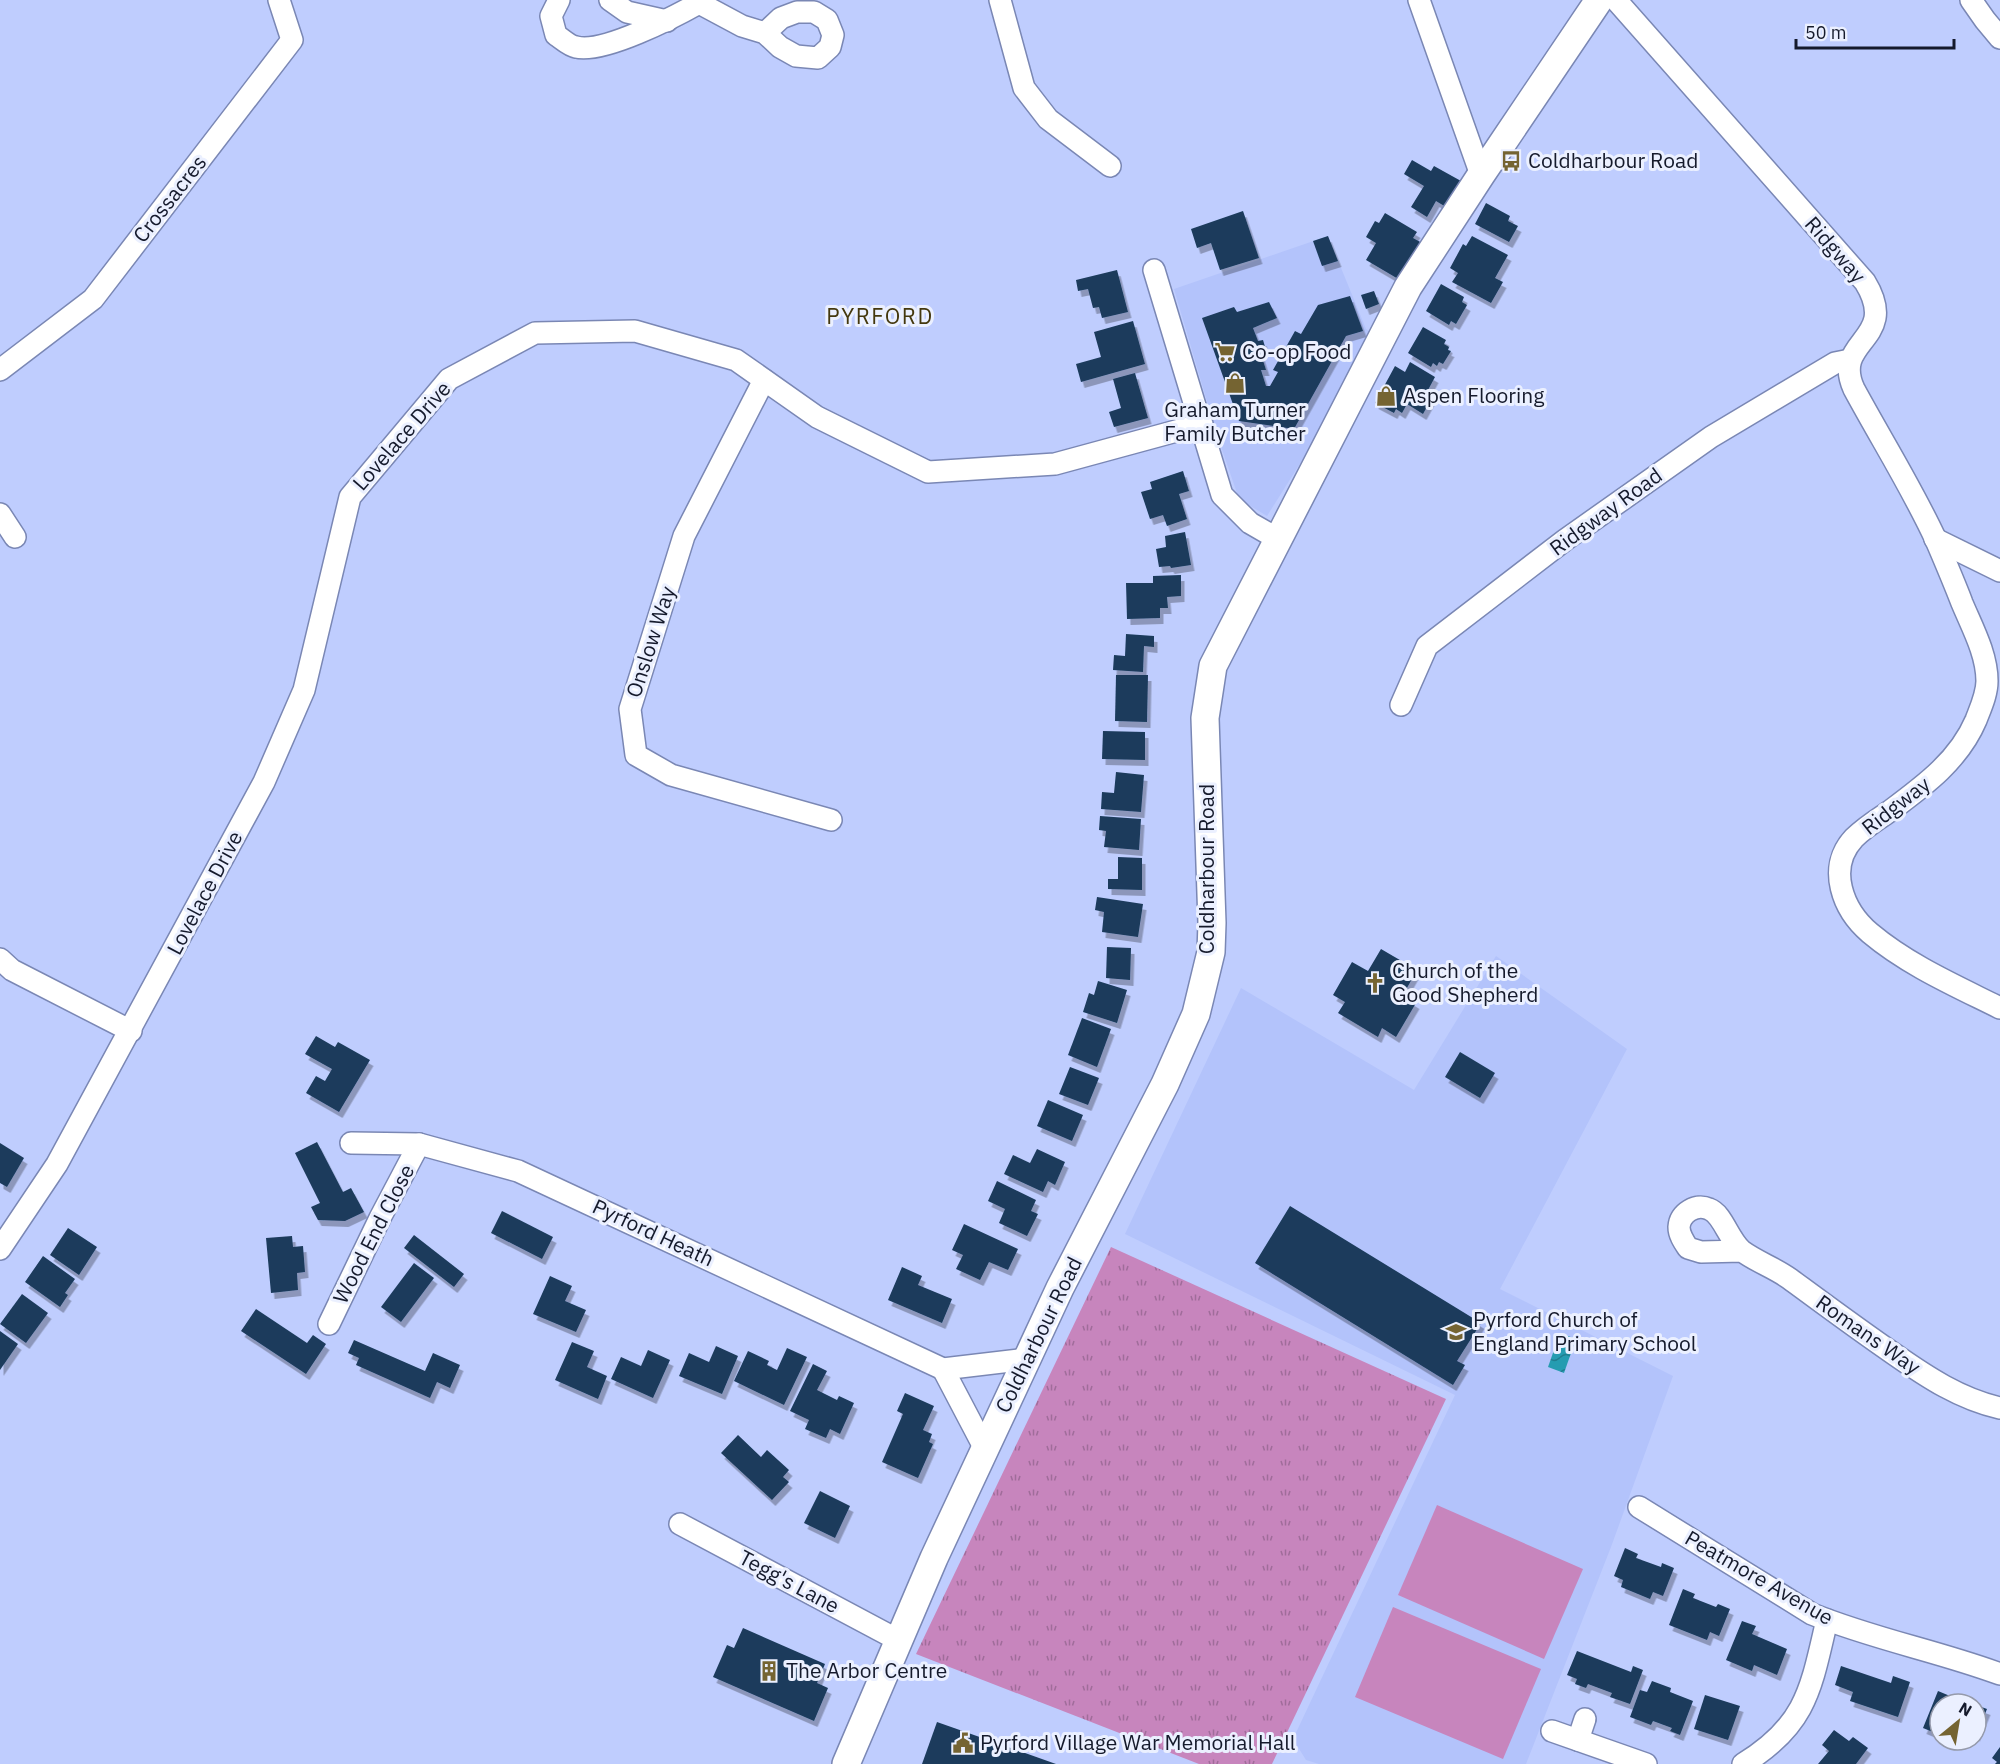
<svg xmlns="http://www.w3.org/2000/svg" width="2000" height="1764" viewBox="0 0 2000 1764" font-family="'IBM Plex Sans',sans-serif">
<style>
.built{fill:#b3c3fb}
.green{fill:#c785bd}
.park{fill:url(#park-tufts)}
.water{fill:url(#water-waves)}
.building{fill:#1b3b5c;filter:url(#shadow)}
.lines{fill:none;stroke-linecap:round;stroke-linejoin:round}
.minor-casing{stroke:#7a87b4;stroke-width:24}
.major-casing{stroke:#7a87b4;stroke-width:30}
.minor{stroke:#fff;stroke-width:21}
.major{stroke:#fff;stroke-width:27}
.labels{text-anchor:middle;stroke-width:6;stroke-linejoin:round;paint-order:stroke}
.poi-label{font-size:21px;fill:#151a2c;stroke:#ebf0ff;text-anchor:start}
.street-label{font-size:21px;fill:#151a2c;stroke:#ebf0ff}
.neighbourhood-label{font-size:22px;letter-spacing:1.5px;fill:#44380e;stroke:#ebf0ff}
</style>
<defs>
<pattern id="park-tufts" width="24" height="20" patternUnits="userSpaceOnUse" patternTransform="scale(1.5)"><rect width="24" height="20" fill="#c785bd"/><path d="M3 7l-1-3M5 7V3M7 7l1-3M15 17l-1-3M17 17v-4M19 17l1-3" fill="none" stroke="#a06c9a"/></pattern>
<pattern id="water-waves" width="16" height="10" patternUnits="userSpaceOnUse" patternTransform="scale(1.5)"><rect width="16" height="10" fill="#259cb1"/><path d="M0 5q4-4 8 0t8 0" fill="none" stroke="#1f7e90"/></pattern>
<filter id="shadow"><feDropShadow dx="3.5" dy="6" stdDeviation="0" flood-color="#0004"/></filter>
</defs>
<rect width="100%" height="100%" fill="#bfcdfe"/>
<g class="built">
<polygon points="1328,236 1366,329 1376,336 1342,397 1267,516 1239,499 1216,432 1174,289"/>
<polygon points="1496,956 1627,1049 1500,1289 1673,1376 1611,1547 1526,1764 1319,1764 1306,1760 1293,1739 1455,1395 1125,1234 1241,988 1414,1090"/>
</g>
<g class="green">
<polygon points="1437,1505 1583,1569 1544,1659 1398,1595"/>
<polygon points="1393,1607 1541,1669 1503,1759 1355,1697"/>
</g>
<polygon class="park" points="1111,1247 1446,1399 1272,1764 1199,1764 916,1654"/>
<polygon class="water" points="1560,1333 1576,1339 1564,1373 1548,1367"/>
<g class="building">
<polygon points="1412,160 1431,171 1434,166 1461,181 1446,207 1436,201 1427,217 1411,207 1424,186 1404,174"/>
<polygon points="1486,203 1510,216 1508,221 1518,226 1509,242 1475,224"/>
<polygon points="1243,211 1259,258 1220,270 1211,243 1197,248 1191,229"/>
<polygon points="1385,213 1417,232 1413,238 1422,243 1400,280 1366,260 1376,243 1366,237 1375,221 1379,223"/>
<polygon points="1328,236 1338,261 1322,266 1313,241"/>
<polygon points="1472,236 1508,255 1495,278 1503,282 1491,303 1452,282 1458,273 1450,268 1463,244 1466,246"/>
<polygon points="1117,270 1128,312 1102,318 1099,307 1093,308 1088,289 1078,291 1076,280"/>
<polygon points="1441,284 1464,297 1462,302 1467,305 1456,324 1451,321 1449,325 1426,311"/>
<polygon points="1374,291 1379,304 1366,309 1361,295"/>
<polygon points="1350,296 1363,331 1346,336 1294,429 1239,421 1202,318 1234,307 1237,312 1269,302 1277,318 1253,328 1258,341 1263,340 1266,350 1260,351 1266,370 1261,370 1266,386 1270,386 1278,372 1273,370 1295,331 1301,334 1318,305"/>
<polygon points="1133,321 1145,364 1081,382 1076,364 1101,357 1094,332"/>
<polygon points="1423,327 1446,340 1444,344 1449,347 1448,350 1451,351 1443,364 1439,362 1437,366 1433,363 1431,367 1408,353"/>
<polygon points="1410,362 1435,377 1428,390 1434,394 1423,414 1407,404 1402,413 1396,409 1394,413 1375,403 1395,366 1405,372"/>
<polygon points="1135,373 1148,418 1114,427 1109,412 1121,408 1113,379"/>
<polygon points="1183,471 1189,491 1179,494 1187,519 1167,526 1163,515 1150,519 1141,492 1152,489 1150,482"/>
<polygon points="1185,532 1191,565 1171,568 1170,566 1159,567 1156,549 1166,547 1165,536"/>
<polygon points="1181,575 1181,596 1167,597 1168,608 1160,608 1160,618 1127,619 1126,583 1153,583 1153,576"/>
<polygon points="1126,634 1154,636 1154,647 1144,646 1143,672 1113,670 1114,655 1125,656"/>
<polygon points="1116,675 1148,675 1147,722 1115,721"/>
<polygon points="1103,731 1145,732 1145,760 1102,759"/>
<polygon points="1116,772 1144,775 1141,812 1101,809 1102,792 1114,793"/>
<polygon points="1100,816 1141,819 1139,850 1104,847 1106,831 1099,830"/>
<polygon points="1118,857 1142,858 1142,890 1108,889 1108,879 1118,879"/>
<polygon points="1097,897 1143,904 1138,937 1102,932 1104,912 1095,910"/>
<polygon points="1107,947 1131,948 1130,980 1106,978"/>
<polygon points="1381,949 1417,970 1403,995 1416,1003 1396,1037 1382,1028 1378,1037 1338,1013 1345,1002 1333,995 1352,962 1368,971"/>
<polygon points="1098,981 1127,990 1117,1023 1083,1012 1089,993 1094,995"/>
<polygon points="1082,1018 1111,1029 1097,1067 1068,1055"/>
<polygon points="316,1036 335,1047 338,1042 370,1060 339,1112 306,1093 316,1076 325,1081 332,1069 305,1054"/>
<polygon points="1460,1052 1495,1073 1480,1098 1445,1077"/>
<polygon points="1070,1067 1099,1078 1088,1105 1059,1094"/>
<polygon points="1048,1100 1083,1115 1072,1141 1037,1126"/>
<polygon points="317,1142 343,1192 351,1188 364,1212 345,1221 318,1220 311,1207 320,1203 295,1153"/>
<polygon points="0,1143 24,1158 7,1187 0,1183"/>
<polygon points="1037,1149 1065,1162 1055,1185 1048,1181 1043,1192 1004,1174 1013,1155 1030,1163"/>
<polygon points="997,1181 1036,1200 1031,1211 1038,1214 1027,1236 999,1223 1005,1209 988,1201"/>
<polygon points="1290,1206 1481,1323 1457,1361 1465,1365 1453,1385 1255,1263"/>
<polygon points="502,1211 553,1237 542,1259 491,1233"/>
<polygon points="964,1224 1018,1249 1008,1270 989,1262 980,1280 956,1269 963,1255 952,1250"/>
<polygon points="68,1228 97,1247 79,1275 50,1255"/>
<polygon points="414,1235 464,1274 454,1287 404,1248"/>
<polygon points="292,1236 293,1247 303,1246 305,1272 297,1273 298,1290 271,1293 266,1238"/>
<polygon points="43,1256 75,1279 65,1293 68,1295 60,1307 25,1282"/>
<polygon points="414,1263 434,1278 401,1322 381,1307"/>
<polygon points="902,1267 922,1276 918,1285 952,1299 942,1323 888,1300"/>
<polygon points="550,1276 572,1286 565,1301 586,1310 576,1332 533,1314"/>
<polygon points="22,1294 48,1313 26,1343 0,1324"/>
<polygon points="256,1309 307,1343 313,1335 326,1344 306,1374 241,1331"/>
<polygon points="0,1331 18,1344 0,1370"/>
<polygon points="354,1340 425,1371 433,1353 460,1365 450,1388 437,1382 430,1398 356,1365 359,1358 348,1353"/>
<polygon points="572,1342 594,1351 587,1367 607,1376 598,1399 555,1380"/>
<polygon points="716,1346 738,1356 722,1394 679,1376 689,1353 709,1362"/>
<polygon points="787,1348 807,1357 784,1405 734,1381 748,1351 769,1361 767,1365 777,1370"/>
<polygon points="648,1350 670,1360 653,1398 611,1379 621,1357 641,1366"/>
<polygon points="813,1364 827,1371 817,1390 837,1400 839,1396 854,1403 840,1434 830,1429 826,1438 805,1429 809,1420 790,1411"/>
<polygon points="905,1393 934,1406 923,1430 932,1434 929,1442 933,1444 918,1478 882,1462 903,1414 897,1411"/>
<polygon points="738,1435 761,1457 767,1450 789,1470 783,1477 789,1482 772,1500 721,1453"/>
<polygon points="820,1491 850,1506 835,1538 804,1523"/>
<polygon points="1625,1548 1638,1554 1636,1558 1661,1567 1662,1563 1674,1568 1663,1596 1653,1592 1650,1599 1621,1587 1623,1580 1614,1576"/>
<polygon points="1683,1589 1695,1594 1693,1598 1716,1607 1718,1604 1730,1609 1719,1636 1710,1632 1707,1640 1669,1625"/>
<polygon points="1742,1621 1756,1626 1752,1634 1787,1649 1777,1675 1754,1665 1752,1671 1726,1660"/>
<polygon points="743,1628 825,1664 817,1683 828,1688 814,1721 713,1677 727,1645 734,1648"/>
<polygon points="1577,1651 1631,1672 1633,1666 1643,1670 1630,1704 1610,1697 1612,1693 1588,1684 1586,1688 1575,1684 1577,1679 1567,1675"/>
<polygon points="1841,1666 1891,1683 1893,1676 1910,1682 1898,1717 1850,1701 1853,1692 1835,1685"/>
<polygon points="1652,1681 1671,1688 1670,1692 1693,1701 1680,1735 1670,1731 1672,1728 1653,1721 1651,1725 1630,1717 1640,1690 1647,1692"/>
<polygon points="1938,1691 1950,1696 1948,1700 1957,1704 1940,1704 1940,1735 1923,1728"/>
<polygon points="1705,1695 1740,1706 1728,1740 1694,1729"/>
<polygon points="1976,1705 1987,1709 1976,1736"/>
<polygon points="937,1722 1056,1764 922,1764"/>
<polygon points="1834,1730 1849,1741 1853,1737 1868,1748 1856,1764 1818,1764 1829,1751 1822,1745"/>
<polygon points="2000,1747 2000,1764 1995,1764 1997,1762 1992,1758"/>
</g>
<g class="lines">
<g class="minor-casing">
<g id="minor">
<path d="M559,0L551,16L556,35C561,38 569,46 576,47C603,54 674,17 699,3"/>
<polyline points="610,0 627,12 667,21"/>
<polyline points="698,0 699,3 742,26 765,33 780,47 796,56 818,58 830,47 833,35 827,20 814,12 797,12 781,18 765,33"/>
<polyline points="1000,0 1024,88 1048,119 1110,166"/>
<polyline points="1419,0 1481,175"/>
<path d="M1616,0L1865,282C1901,341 1831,339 1854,389C1881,439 1912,488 1936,540C1945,561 1954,582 1962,603C1972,627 1987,654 1987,681C1987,694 1981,707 1976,720C1959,760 1925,785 1890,811C1878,819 1865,827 1854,838C1826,868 1843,910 1870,933C1908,965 1956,986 2000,1008"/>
<polyline points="1971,0 1985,20 2000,38"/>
<polyline points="1154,270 1222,495 1250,523 1278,539"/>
<polyline points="0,370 93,299 292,40 279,0"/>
<polyline points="764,380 684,536 630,709 636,755 671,775 831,820"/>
<polyline points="0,514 15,537"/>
<polyline points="1935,539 2000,571"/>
<polyline points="1401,705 1427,646 1565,540 1711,437 1835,363 1850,360"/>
<polyline points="0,959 12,970 131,1031"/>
<polyline points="351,1143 419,1144 518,1171 943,1369 1027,1359"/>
<polyline points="0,1249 57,1164 264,782 304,690 350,497 449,379 535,333 635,331 736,360 817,417 928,472 1055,464 1202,424"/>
<path d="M1742,1251L1701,1252L1688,1248C1684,1242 1679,1235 1679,1227C1680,1213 1696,1203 1709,1209C1723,1214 1728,1239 1742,1251C1757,1262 1775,1268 1790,1279C1824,1304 1859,1330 1894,1354C1927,1377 1960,1399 2000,1408"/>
<polyline points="329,1324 380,1218 419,1144"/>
<polyline points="943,1369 985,1449"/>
<path d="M1639,1507L1812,1614C1873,1639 1938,1651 2000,1674"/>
<polyline points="680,1524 898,1640"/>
<polyline points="1552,1731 1646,1764"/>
<polyline points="1578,1740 1585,1719"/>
<path d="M1743,1764C1807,1725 1811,1688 1827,1620"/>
</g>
</g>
<g class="major-casing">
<polyline id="major" points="846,1764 934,1558 1027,1359 1060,1288 1165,1084 1196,1014 1211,952 1212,923 1205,718 1213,666 1408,287 1481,175 1599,0"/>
</g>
<use href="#minor" class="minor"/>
<use href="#major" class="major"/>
</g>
<defs>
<g id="bus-bare" transform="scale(1.62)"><path d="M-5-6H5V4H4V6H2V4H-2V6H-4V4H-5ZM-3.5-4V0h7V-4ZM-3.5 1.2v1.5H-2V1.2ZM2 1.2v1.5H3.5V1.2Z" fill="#756432" stroke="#ebf0ff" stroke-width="2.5" paint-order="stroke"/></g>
<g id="supermarket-bare" transform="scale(1.62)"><path d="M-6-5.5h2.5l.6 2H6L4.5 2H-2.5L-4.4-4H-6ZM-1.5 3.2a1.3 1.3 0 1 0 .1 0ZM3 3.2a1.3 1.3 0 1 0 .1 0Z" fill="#756432" stroke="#ebf0ff" stroke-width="2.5" paint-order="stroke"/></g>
<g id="shop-bare" transform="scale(1.62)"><path d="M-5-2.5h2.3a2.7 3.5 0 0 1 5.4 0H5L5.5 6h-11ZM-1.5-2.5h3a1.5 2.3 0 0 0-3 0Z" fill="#756432" stroke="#ebf0ff" stroke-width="2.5" paint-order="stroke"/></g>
<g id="church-bare" transform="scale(1.62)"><path d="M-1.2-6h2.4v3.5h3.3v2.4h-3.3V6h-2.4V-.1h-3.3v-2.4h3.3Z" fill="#756432" stroke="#ebf0ff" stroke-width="2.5" paint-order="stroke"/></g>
<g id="school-bare" transform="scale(1.62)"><path d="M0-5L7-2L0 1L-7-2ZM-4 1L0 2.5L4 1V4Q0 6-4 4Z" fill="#756432" stroke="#ebf0ff" stroke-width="2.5" paint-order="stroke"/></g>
<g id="building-bare" transform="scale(1.62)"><path d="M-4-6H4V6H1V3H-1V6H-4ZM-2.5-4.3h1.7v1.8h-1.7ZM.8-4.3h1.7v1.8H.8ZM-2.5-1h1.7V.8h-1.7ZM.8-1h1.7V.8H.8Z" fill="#756432" stroke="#ebf0ff" stroke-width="2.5" paint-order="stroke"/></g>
<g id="civic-bare" transform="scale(1.62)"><path d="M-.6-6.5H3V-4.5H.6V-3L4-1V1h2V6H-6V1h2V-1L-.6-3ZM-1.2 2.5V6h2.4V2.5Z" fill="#756432" stroke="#ebf0ff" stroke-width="2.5" paint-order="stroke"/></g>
</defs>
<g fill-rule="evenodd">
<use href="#bus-bare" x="1511" y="161"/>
<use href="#supermarket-bare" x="1225" y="352"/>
<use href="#shop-bare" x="1235" y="383"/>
<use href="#shop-bare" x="1386" y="396"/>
<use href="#church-bare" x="1375" y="983"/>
<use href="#school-bare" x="1456" y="1332"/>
<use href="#building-bare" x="769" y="1671"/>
<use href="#civic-bare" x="963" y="1743"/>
</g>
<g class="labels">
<g class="poi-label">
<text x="1528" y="168">Coldharbour Road</text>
<text x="1242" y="359">Co-op Food</text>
<text x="1403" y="403">Aspen Flooring</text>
<text x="1235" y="417" text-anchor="middle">Graham Turner<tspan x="1235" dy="24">Family Butcher</tspan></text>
<text x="1392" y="978">Church of the<tspan x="1392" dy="24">Good Shepherd</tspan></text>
<text x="1473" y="1327">Pyrford Church of<tspan x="1473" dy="24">England Primary School</tspan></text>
<text x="786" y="1678">The Arbor Centre</text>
<text x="980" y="1750">Pyrford Village War Memorial Hall</text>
</g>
<g class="street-label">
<text transform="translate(170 199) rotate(-52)" y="7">Crossacres</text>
<text transform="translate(1835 250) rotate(49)" y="7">Ridgway</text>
<text transform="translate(402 436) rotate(-49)" y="7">Lovelace Drive</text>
<text transform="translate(1606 512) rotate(-36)" y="7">Ridgway Road</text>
<text transform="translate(651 642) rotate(-72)" y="7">Onslow Way</text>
<text transform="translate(1896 806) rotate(-38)" y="7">Ridgway</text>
<text transform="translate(1207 869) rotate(-90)" y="7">Coldharbour Road</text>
<text transform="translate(205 893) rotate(-62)" y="7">Lovelace Drive</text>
<text transform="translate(653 1233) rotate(25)" y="7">Pyrford Heath</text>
<text transform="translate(374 1234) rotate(-63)" y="7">Wood End Close</text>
<text transform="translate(1039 1335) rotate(-64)" y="7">Coldharbour Road</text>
<text transform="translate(1868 1335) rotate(35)" y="7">Romans Way</text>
<text transform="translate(1759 1578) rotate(30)" y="7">Peatmore Avenue</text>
<text transform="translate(789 1582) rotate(28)" y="7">Tegg's Lane</text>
</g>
<g class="neighbourhood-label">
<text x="880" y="324">PYRFORD</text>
</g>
</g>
<g transform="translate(1958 1722) rotate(30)"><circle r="28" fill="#ebf0ff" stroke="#959aab" stroke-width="1.5"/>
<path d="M0-4.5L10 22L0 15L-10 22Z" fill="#756432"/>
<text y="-9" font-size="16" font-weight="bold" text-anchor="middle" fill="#151a2c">N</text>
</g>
<path d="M1796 39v9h158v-9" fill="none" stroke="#151a2c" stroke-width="3"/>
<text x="1805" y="39" font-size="18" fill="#151a2c" stroke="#ebf0ff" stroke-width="4.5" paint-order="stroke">50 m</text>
</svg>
